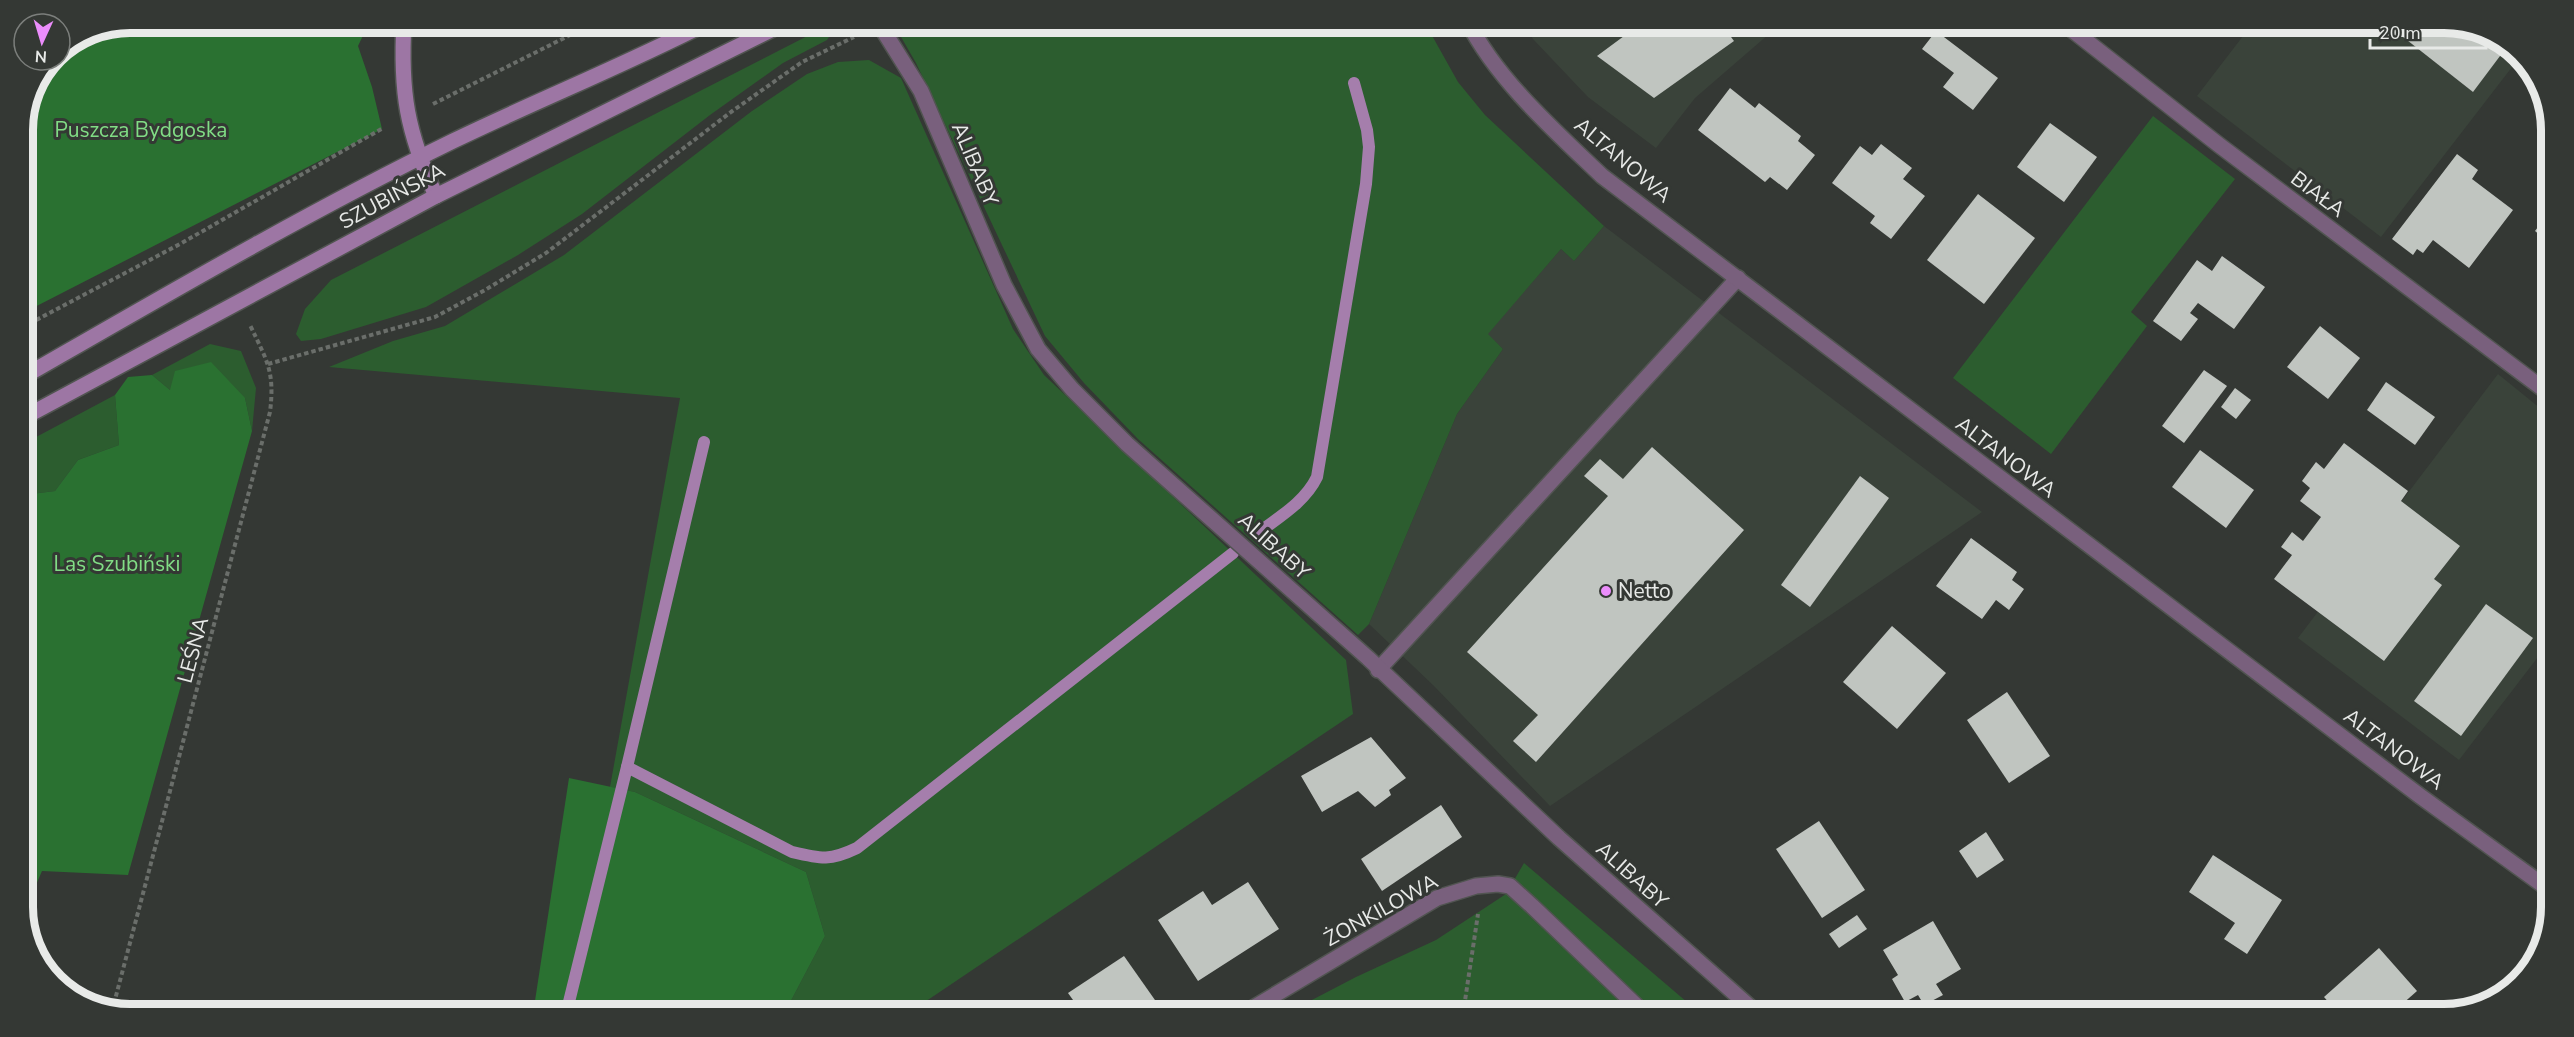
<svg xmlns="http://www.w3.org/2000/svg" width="2574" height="1037" viewBox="0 0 2574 1037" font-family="'Nunito Sans',sans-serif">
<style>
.built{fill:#3a433a}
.green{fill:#2c5d2f}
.forest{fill:#2a7131}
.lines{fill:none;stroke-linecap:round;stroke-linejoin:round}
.stream{stroke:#a57eac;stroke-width:12}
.building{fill:#c0c5c0}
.lane-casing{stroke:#515451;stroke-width:18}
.street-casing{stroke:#515451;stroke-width:18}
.secondary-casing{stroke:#515451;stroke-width:18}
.path{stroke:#6a6e6a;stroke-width:4;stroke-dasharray:4.5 3;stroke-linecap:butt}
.lane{stroke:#79607d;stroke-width:15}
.street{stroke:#79607d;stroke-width:15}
.secondary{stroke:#9d76a4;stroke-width:15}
.poi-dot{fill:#eb8dfb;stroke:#343834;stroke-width:2}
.labels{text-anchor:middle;stroke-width:6;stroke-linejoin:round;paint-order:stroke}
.park-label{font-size:21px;fill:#81dd85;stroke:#343834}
.street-label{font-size:21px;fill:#e8eae8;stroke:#343834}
.poi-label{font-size:21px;fill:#e8eae8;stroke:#343834;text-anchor:start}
.rim{fill:none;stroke:#e8eae8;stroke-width:8}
</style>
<rect width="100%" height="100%" fill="#343834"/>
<g class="built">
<polygon points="1752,22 1769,34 1695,98 1656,148 1588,97 1533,39 1524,23"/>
<polygon points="2253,23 2444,23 2485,31 2519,58 2381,237 2197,96"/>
<polygon points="1604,226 1982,512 1550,806 1434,686 1369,624 1457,414 1503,349 1487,334 1561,249 1574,261"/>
<polygon points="2498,374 2551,417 2551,640 2459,760 2298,638"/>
</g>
<g class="green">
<polygon points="893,23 1425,23 1458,82 1485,115 1604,226 1574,261 1561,249 1488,334 1503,349 1457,414 1369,624 1358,635 1138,439 1084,383 1045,336 916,63"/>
<polygon points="825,27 831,34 827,40 783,63 710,115 582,214 518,255 426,307 321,339 301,341 296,334 305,309 331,280"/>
<polygon points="869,60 901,78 1013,329 1044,375 1346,660 1353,714 907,1014 784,1014 825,936 806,872 635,792 610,787 680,398 329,367 393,341 445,326 564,255 752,111 807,74 838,62"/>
<polygon points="2153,116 2235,179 2131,312 2147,326 2051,454 1953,378"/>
<polygon points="210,344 241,351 256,388 252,431 245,398 170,390 152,375"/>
<polygon points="115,395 119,445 78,460 55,491 23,495 23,444"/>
<polygon points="1524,863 1701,1014 1285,1014 1356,977 1436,940 1506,894"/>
</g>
<g class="forest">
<polygon points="130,23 369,23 358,46 372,87 382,129 23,313 23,123 51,60 60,60 60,50 89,31"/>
<polygon points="211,362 245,398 252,431 128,875 42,871 23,915 23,495 55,491 78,460 119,445 115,395 128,377 152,375 170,390 175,371"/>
<polygon points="569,778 635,792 806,872 825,936 784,1014 533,1014"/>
</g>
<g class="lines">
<g class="stream">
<path d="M1258,533C1279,517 1305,502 1317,477L1366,184L1369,147L1367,130L1354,83"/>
<polyline points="627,767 704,442"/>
<path d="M566,1014L627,767L792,852C822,859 830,861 857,848L1233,553"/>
</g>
</g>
<g class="building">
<polygon points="1643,22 1720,22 1734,41 1654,98 1597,56"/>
<polygon points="2384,22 2444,22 2485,31 2506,48 2473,92"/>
<polygon points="1936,31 1998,78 1973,110 1943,87 1954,73 1922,49"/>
<polygon points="1730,88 1755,108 1759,103 1801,136 1798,141 1815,155 1787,190 1770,177 1765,182 1698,130"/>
<polygon points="2050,123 2097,157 2064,202 2017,167"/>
<polygon points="1881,144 1912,168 1903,179 1925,196 1891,239 1870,223 1875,216 1832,183 1860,146 1872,155"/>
<polygon points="2457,154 2478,170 2472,179 2513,210 2469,268 2433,240 2423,253 2417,249 2413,255 2392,239"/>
<polygon points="1978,194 2035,238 1984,304 1927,260"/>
<polygon points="2547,215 2551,219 2551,244 2535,231"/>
<polygon points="2222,256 2265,287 2234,329 2198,303 2190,313 2198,319 2181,341 2153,321 2197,260 2212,271"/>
<polygon points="2320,326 2360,358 2328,399 2287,367"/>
<polygon points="2204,370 2227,386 2184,443 2162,426"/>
<polygon points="2386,382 2435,417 2415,445 2367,410"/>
<polygon points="2235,388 2251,400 2236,419 2221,407"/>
<polygon points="2344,443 2408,491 2401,501 2460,546 2434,579 2442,585 2384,661 2274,579 2292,555 2281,547 2292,532 2303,541 2321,517 2300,501 2310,488 2302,481 2316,462 2324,469"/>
<polygon points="1652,447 1744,530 1536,762 1513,741 1538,715 1467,652 1608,496 1584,476 1600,459 1623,479"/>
<polygon points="2200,450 2254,490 2226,528 2172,487"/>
<polygon points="1860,476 1889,498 1810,607 1781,585"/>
<polygon points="1971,538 2017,572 2012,580 2024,589 2009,610 1996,600 1982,619 1936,586"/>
<polygon points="2486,604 2533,638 2461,736 2414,701"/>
<polygon points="1892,626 1946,673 1897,729 1843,682"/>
<polygon points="2007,692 2050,756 2009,783 1967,720"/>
<polygon points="1371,737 1406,778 1389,790 1391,795 1375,807 1358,791 1322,812 1301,776"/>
<polygon points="1441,805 1462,837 1382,891 1361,859"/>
<polygon points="1819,821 1865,890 1822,918 1776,849"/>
<polygon points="1986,832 2004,860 1977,878 1959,851"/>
<polygon points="2213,855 2282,900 2247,954 2224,939 2235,923 2189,892"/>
<polygon points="1248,882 1279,929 1198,981 1158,920 1203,891 1212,905"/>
<polygon points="1857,915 1867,929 1839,948 1829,934"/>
<polygon points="1933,921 1961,969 1936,984 1943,995 1924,1005 1918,995 1905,1002 1892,979 1898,975 1883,950"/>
<polygon points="2379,948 2417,991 2391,1014 2339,1014 2324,997"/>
<polygon points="1124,956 1162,1010 1155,1014 1083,1014 1068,993"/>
</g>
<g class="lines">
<g class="lane-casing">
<polyline id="lane" points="1378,670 1738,278"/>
</g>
<g class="street-casing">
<g id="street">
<polyline points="878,22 921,91 1004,285 1038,349 1072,389 1127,444 1368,658 1559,838 1758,1014"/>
<path d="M1468,22C1497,80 1556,132 1602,176L2420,796L2551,891"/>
<polyline points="2062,22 2219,145 2551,395"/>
<polyline points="1243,1014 1437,898 1476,886 1498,884 1510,886 1532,906 1645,1014"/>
</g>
</g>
<g class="secondary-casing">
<g id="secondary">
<path d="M404,22C400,92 407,132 436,196"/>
<path d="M23,377C164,296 306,213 453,141C538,100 625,65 709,22"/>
<polyline points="23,418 436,196 787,22"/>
</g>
</g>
<g class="path">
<polyline points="433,104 596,22"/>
<polyline points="23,327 180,244 383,128"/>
<polyline points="268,364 435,317 485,290 546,253 731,112 802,62 854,37"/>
<path d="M112,1011L270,412C275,371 267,361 250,325"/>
<polyline points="1463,1014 1478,914"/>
</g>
<use href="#lane" class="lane"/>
<use href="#street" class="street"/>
<use href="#secondary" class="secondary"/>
</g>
<circle class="poi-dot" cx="1606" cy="591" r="6"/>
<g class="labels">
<g class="park-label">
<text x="141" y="137">Puszcza Bydgoska</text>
<text x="117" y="571">Las Szubiński</text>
</g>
<g class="street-label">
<text transform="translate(1623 160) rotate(40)" y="7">ALTANOWA</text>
<text transform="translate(975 164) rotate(67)" y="7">ALIBABY</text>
<text transform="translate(2318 194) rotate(37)" y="7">BIAŁA</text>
<text transform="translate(392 196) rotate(-28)" y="7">SZUBIŃSKA</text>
<text transform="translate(2006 457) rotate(37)" y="7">ALTANOWA</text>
<text transform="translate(1274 546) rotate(42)" y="7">ALIBABY</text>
<text transform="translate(193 650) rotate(-75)" y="7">LEŚNA</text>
<text transform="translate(2394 749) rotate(37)" y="7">ALTANOWA</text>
<text transform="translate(1632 875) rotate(42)" y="7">ALIBABY</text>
<text transform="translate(1381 910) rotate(-29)" y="7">ŻONKILOWA</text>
</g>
<g class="poi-label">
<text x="1618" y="598">Netto</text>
</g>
</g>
<path d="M0 0H2574V1037H0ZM130 33H2444A97 97 0 0 1 2541 130V907A97 97 0 0 1 2444 1004H130A97 97 0 0 1 33 907V130A97 97 0 0 1 130 33Z" fill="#343834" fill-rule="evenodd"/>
<path class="rim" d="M130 33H2444A97 97 0 0 1 2541 130V907A97 97 0 0 1 2444 1004H130A97 97 0 0 1 33 907V130A97 97 0 0 1 130 33Z"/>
<g transform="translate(42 42) rotate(184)"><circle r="28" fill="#343834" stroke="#7c7f7c" stroke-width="1.5"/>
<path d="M0-4.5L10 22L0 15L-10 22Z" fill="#eb8dfb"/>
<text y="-9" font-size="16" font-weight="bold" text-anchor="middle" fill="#e8eae8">N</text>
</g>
<path d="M2370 39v9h116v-9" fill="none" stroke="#e8eae8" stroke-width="3"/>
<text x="2379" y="39" font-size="18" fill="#e8eae8" stroke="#343834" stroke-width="4.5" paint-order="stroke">20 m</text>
</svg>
